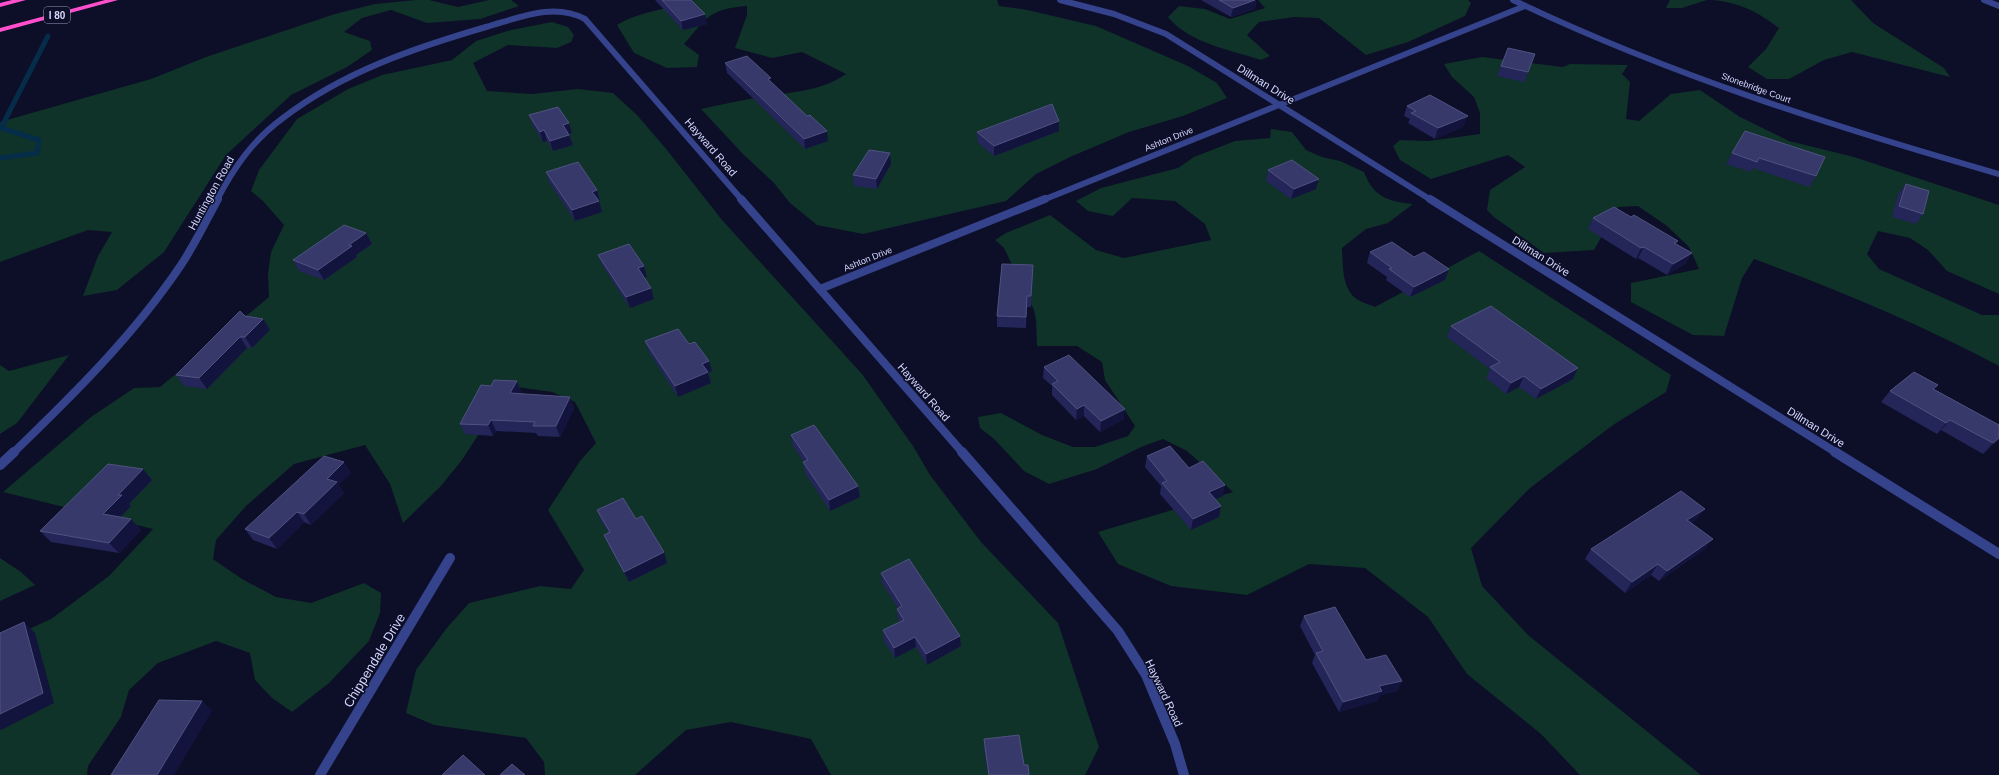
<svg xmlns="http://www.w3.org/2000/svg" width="1999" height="775" viewBox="0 0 1999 775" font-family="Arial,sans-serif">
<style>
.green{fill:#0f3229}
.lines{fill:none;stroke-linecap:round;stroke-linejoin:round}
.stream{stroke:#052c49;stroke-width:5}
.minor-far2{stroke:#34438b;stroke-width:6}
.minor-far1{stroke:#34438b;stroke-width:8}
.minor{stroke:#34438b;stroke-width:10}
.tertiary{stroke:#34438b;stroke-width:6}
.motorway{fill:#ff4fca;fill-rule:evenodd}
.wall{fill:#242558}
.shaded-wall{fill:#13143d}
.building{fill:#37396a;stroke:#505281}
.labels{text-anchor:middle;stroke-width:3;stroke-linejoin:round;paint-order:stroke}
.far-street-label{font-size:9px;fill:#d4d8ff;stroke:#0d0e28}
.shield{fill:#0d0e28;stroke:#989bbe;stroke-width:1}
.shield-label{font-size:10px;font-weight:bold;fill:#d4d8ff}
.street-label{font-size:11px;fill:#d4d8ff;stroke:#0d0e28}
.near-street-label{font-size:13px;fill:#d4d8ff;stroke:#0d0e28}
</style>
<rect width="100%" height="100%" fill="#0d0e28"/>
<g class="green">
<polygon points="416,0 429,0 458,7 489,0 511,0 519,6 480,19 427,23 391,10 362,18 344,32 370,41 372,50 347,67 291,95 226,155 164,252 117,290 83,296 98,256 112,232 88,230 0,262 0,122 151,79 206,57 335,14 375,4"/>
<path d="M692,0H997L999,6L1023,9L1096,26L1188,66L1217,83L1227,98L1183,116L1129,132L1070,157L1036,174L1006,201L863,234L817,225L790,203L774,183L742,153L701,109C719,105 737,101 755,98C786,92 819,93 846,74L802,52L772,58L735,48L747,15V6C709,9 708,17 684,44L699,55L697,67L667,68L634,53L617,25C640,11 668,10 692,0Z"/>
<path d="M1258,0H1468L1471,3L1465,16L1408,42L1366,55L1319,18L1294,17L1259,22L1247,35L1270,56L1261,60C1230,50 1189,43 1168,17L1179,6L1205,9L1230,19L1265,8Z"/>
<polygon points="1670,0 1707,0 1682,8 1666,8"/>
<path d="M1712,0H1851L1873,23L1944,68L1950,77L1852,52L1824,60L1789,79H1767L1748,67L1766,49L1779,28C1756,11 1741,3 1712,0Z"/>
<polygon points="552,22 568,27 574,35 571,42 557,48 508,45 473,63 487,91 532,94 578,89 613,93 637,115 667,150 722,220 862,374 913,446 930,475 981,542 1058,623 1099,747 1085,775 831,775 811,739 731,722 686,730 635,775 545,775 544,762 526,738 434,725 406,713 416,670 446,629 469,603 540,586 571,589 584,570 548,510 580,461 596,443 575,402 552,392 510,386 462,460 440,487 403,523 390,484 365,445 294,464 246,506 216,540 213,559 242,579 276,597 311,603 364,583 381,593 380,613 369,641 329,683 292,712 272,698 255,680 250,653 216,641 158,663 129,690 121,717 88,766 87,775 0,775 0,642 51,619 109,576 153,529 3,492 91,417 134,388 160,387 269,297 268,274 271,252 284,225 263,201 251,191 259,170 297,119 348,89 382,75 452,60 476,41 511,30"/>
<path d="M1482,57L1563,67L1570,64L1628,65L1622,74L1630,82L1626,119L1639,121L1671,94L1700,90L1740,117L1789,141L1854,157L1999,205V294L1947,271L1928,250L1910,238L1878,231L1867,254L1879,269L1982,315H1999V366C1920,324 1838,290 1754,259L1742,278L1724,336L1693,335L1631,302V283L1699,269L1689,247L1667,226L1638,206L1618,207L1594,250L1544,253L1494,217L1487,210L1490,190L1525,167L1508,155L1431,179L1400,160L1393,146L1400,140L1428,141L1480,134V113L1474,97L1452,77L1444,64Z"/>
<path d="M1271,129L1292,132L1306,150L1322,157L1340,161L1364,172C1373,196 1388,202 1413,204L1388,223L1366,229L1342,248C1343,264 1342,283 1352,295C1357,301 1368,304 1375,307L1479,251L1671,375L1666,392L1613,425L1530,488L1471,548L1482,586L1528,635L1701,775H1580L1541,734L1467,674L1428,617L1365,568L1309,564L1247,595L1171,586L1118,564L1098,532L1233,492L1187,451L1163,439L1141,447L1097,469L1049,484L1024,471L994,439L980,428L978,417L1001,413L1042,435L1073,447H1095L1128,436L1135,426L1105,380L1102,362L1077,346H1037L1036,320L1034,310L1004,248L995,240L1006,233L1050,215L1096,250L1124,258L1211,240L1205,224L1175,201L1132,198L1113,216L1088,211L1076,201L1101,188L1178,168L1194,157L1235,141L1270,138Z"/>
<polygon points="69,355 17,423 0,434 0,365 9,371"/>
<polygon points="0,558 21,572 35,585 0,601"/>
</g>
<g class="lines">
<polyline class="stream" points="0,158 37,153 39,140 1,128 48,36"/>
<g class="minor-far2">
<polyline points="1060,0 1114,14 1166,34 1431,200"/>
<path d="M1513,0C1668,74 1834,127 1999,174"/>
<path d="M217,200C234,167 253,140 283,118C343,72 414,48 486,27C519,18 553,2 585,19L742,200"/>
<polyline points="1043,200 1525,6"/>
</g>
<g class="minor-far1">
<polyline points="741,199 963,453"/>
<polyline points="1430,199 1837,453"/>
<polyline points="820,289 1045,199"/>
<path d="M13,453C73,395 134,335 181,265C195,244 206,221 218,199"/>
</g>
<g class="minor">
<polyline points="962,452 1118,631 1146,675 1175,744 1184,775"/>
<polyline points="1835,452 1999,554"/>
<polyline points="0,465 14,452"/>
<polyline points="320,775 450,558"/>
</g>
<polyline class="tertiary" points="1984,0 1999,6"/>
<g class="motorway">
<polygon points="12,0 26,0 0,7 0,3"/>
<polygon points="105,0 118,0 0,32 0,28"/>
</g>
</g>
<g class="wall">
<polygon points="655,0 691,0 707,24 683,30"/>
<polygon points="1201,0 1256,0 1255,9 1231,17"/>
<polygon points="1535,54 1524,82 1497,76 1501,66"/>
<polygon points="725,63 772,83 828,141 805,149 727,73"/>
<polygon points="1407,106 1464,126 1435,139 1408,123 1410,119 1404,116"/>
<polygon points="529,115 569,123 572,133 569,134 573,145 553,151 547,141 543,142 533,126"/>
<polygon points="1059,121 1059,131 994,156 978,143 977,132"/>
<polygon points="1745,131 1816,176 1809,187 1753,168 1751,172 1726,164"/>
<polygon points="891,164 877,189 854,186 853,175"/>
<polygon points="1268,170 1319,179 1316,189 1291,199 1266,181"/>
<polygon points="546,172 600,201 599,201 602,212 575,221 549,182"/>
<polygon points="1906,184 1923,214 1916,224 1892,217 1898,194"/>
<polygon points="1631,217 1678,241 1676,244 1686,263 1667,275 1638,258 1636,259 1588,229 1593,218"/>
<polygon points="366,233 372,244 356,255 357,257 324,280 299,271 293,260"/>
<polygon points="1370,252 1414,257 1445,280 1410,297 1386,280 1387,277 1367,263"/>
<polygon points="598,255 644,266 647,277 645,278 651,288 654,299 630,308 602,265"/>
<polygon points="1033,276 1031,307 1027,307 1026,328 997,327 997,316"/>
<polygon points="245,316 263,319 270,330 252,348 247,348 207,389 184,386 176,375"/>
<polygon points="1451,326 1578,368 1573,379 1536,399 1519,387 1506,394 1486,378 1490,369 1447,337"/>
<polygon points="645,341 689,344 712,371 708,373 711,383 678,397 649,352"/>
<polygon points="1044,367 1124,419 1100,432 1084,416 1076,420 1052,395 1052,386 1043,378"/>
<polygon points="517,381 521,392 521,393 574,408 560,437 538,436 536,433 496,431 493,436 465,434 460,424 491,386"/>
<polygon points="1934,389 1999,425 1999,439 1983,454 1941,430 1937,434 1881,402 1890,391"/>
<polygon points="791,435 858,486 860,497 830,511 805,473 803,462 804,462 793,446"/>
<polygon points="1147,456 1189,468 1223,496 1215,499 1221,506 1219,517 1191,530 1160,494 1161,486 1145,467"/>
<polygon points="143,469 152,480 129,504 131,506 120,517 131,519 141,530 119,553 51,542 40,531"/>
<polygon points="351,473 338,485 344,493 311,525 304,522 277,549 253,540 245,529"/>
<polygon points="597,510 636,519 667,563 629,582 609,546 604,535 609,533 601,521"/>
<polygon points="1697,519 1691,523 1705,549 1659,581 1651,575 1625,593 1585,559 1591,549"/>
<polygon points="881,573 960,636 961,646 927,665 916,647 895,658 884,641 883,630 900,622 898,619 897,609 898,608 882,583"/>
<polygon points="1304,616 1366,660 1402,681 1397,691 1380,695 1377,701 1339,712 1312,663 1315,655 1300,626"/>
<polygon points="984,739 1024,765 1029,775 988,775 984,749"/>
</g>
<g class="shaded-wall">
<polygon points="1255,0 1256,0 1255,9 1231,17 1233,8"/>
<polygon points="705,14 707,24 683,30 681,21"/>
<polygon points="1468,116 1464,126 1435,139 1438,128"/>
<polygon points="1059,121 1059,131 994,156 994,146"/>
<polygon points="569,123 572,133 566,135 563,125"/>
<polygon points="544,130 547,141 543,142 540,132"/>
<polygon points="827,131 828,141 805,149 804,139"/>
<polygon points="569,135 573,145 553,151 550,141"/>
<polygon points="890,153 891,164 877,189 876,179"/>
<polygon points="1319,179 1316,189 1291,199 1294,189"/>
<polygon points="597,190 600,201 596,202 592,192"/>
<polygon points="599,201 602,212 575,221 572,210"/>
<polygon points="366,233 372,244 356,255 357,257 324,280 318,270 349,245"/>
<polygon points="1644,247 1638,258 1636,259 1641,248"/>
<polygon points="1692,253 1686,263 1667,275 1673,264"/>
<polygon points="644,266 647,277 641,279 638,268"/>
<polygon points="1449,269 1445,280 1410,297 1414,287"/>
<polygon points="651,288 654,299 630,308 626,297"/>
<polygon points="1027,296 1027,307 1026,328 1026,317"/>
<polygon points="263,319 270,330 252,348 245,337"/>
<polygon points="240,337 247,348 207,389 199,378"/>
<polygon points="709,361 712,371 708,373 711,383 678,397 675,386 702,364"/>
<polygon points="1578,368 1573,379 1536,399 1541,389"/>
<polygon points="1524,376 1519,387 1506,394 1511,383"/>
<polygon points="517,381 521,392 515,403 510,393"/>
<polygon points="570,397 574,408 560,437 556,426"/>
<polygon points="1084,405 1084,416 1076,420 1077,409"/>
<polygon points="1125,409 1124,419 1100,432 1101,421"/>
<polygon points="491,420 496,431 493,436 488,425"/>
<polygon points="1950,420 1941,430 1937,434 1946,423"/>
<polygon points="1999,438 1999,439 1983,454 1993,443"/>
<polygon points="344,462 351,473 338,485 344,493 311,525 304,514 327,479"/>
<polygon points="143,469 152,480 129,504 131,506 113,525 103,514 118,495"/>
<polygon points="1225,485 1223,496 1207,503 1209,492"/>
<polygon points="858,486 860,497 830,511 829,500"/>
<polygon points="1221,506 1219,517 1191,530 1193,519"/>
<polygon points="1705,509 1697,519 1680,531 1687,520"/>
<polygon points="297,512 304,522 277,549 269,538"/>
<polygon points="131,519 141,530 119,553 109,543"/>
<polygon points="1713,539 1705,549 1659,581 1667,571"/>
<polygon points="664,552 667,563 629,582 624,572"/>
<polygon points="1658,564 1651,575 1625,593 1632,582"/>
<polygon points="24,622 35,633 54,703 1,730 0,729 0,714"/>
<polygon points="960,636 961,646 927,665 926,654"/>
<polygon points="915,637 916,647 895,658 894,648"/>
<polygon points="1402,681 1397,691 1380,695 1377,701 1339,712 1343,702 1379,686"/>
<polygon points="202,701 212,711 174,775 157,775"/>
</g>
<g class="building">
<polygon points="662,0 691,0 705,14 681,21"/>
<polygon points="1219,0 1255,0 1233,8"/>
<polygon points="1508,48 1535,54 1528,72 1501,66"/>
<polygon points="747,56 771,78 768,79 807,116 810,115 827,131 804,139 725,63"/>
<polygon points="1430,95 1468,116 1438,128 1411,113 1416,111 1407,106"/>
<polygon points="1052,104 1059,121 994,146 977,132"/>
<polygon points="558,107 569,123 563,125 569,135 550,141 544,130 540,132 529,115"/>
<polygon points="1745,131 1825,157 1816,176 1759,158 1757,162 1732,153"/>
<polygon points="869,150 890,153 876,179 853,175"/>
<polygon points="1292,160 1319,179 1294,189 1268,170"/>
<polygon points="578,162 597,190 592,192 599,201 572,210 546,172"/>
<polygon points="1906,184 1929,191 1923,214 1899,206"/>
<polygon points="1614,207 1631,217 1634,215 1678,241 1674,243 1692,253 1673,264 1644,247 1641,248 1593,218"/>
<polygon points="344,225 366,233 349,245 352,246 318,270 293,260"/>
<polygon points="1392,242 1414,257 1424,252 1449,269 1414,287 1389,269 1392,268 1370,252"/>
<polygon points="629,244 644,266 638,268 651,288 626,297 598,255"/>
<polygon points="1002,264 1033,265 1031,296 1027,296 1026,317 997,316"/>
<polygon points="1491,306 1578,368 1541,389 1524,376 1511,383 1490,367 1500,362 1451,326"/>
<polygon points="240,311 245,316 263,319 245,337 240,337 199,378 176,375"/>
<polygon points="678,329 689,344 695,342 709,361 702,364 708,372 675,386 645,341"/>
<polygon points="1069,355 1125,409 1101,421 1084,405 1077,409 1052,384 1058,381 1044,367"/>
<polygon points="1914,372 1938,385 1933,389 1999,425 1999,438 1993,443 1950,420 1946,423 1890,391"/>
<polygon points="494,380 517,381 510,393 570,397 556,426 533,426 535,422 491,420 488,425 460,424 481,385 491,386"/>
<polygon points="814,425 858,486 829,500 803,462 808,460 791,435"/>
<polygon points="1170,446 1189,468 1203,461 1225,485 1209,492 1221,506 1193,519 1162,483 1167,481 1147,456"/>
<polygon points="324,456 344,462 327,479 337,482 304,514 297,512 269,538 245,529"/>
<polygon points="108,464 143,469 118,495 122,495 103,514 131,519 109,543 40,531"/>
<polygon points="1681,491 1705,509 1687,520 1713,539 1667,571 1658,564 1632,582 1591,549"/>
<polygon points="623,498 636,519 642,516 664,552 624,572 604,535 610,532 597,510"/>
<polygon points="909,559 960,636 926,654 915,637 894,648 883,630 904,620 897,609 902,606 881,573"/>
<polygon points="1335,607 1366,660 1386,655 1402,681 1379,686 1382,691 1343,702 1316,653 1323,651 1304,616"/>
<polygon points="24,622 43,693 0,714 0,633"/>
<polygon points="159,700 202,701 157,775 111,775"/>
<polygon points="1019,735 1024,765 1028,765 1029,775 989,775 984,739"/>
<polygon points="463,755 485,775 442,775"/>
<polygon points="512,764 525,775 500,775"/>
</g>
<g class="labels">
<g class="far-street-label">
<text transform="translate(1756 88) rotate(20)" y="3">Stonebridge Court</text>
<text transform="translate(1169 139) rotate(-22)" y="3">Ashton Drive</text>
<text transform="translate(868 259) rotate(-22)" y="3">Ashton Drive</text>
</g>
<rect class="shield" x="44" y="7" width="26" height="16" rx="3"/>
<g class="shield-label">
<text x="57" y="19">I 80</text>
</g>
<g class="street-label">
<text transform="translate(1266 84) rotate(32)" y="4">Dillman Drive</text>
<text transform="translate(711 147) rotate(49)" y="4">Hayward Road</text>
<text transform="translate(211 193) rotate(-61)" y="4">Huntington Road</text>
<text transform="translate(1541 256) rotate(32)" y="4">Dillman Drive</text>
<text transform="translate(924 392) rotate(49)" y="4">Hayward Road</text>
<text transform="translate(1816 427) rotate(32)" y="4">Dillman Drive</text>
<text transform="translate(1164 693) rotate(65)" y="4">Hayward Road</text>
</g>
<g class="near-street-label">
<text transform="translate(374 660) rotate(-59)" y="5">Chippendale Drive</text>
</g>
</g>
</svg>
